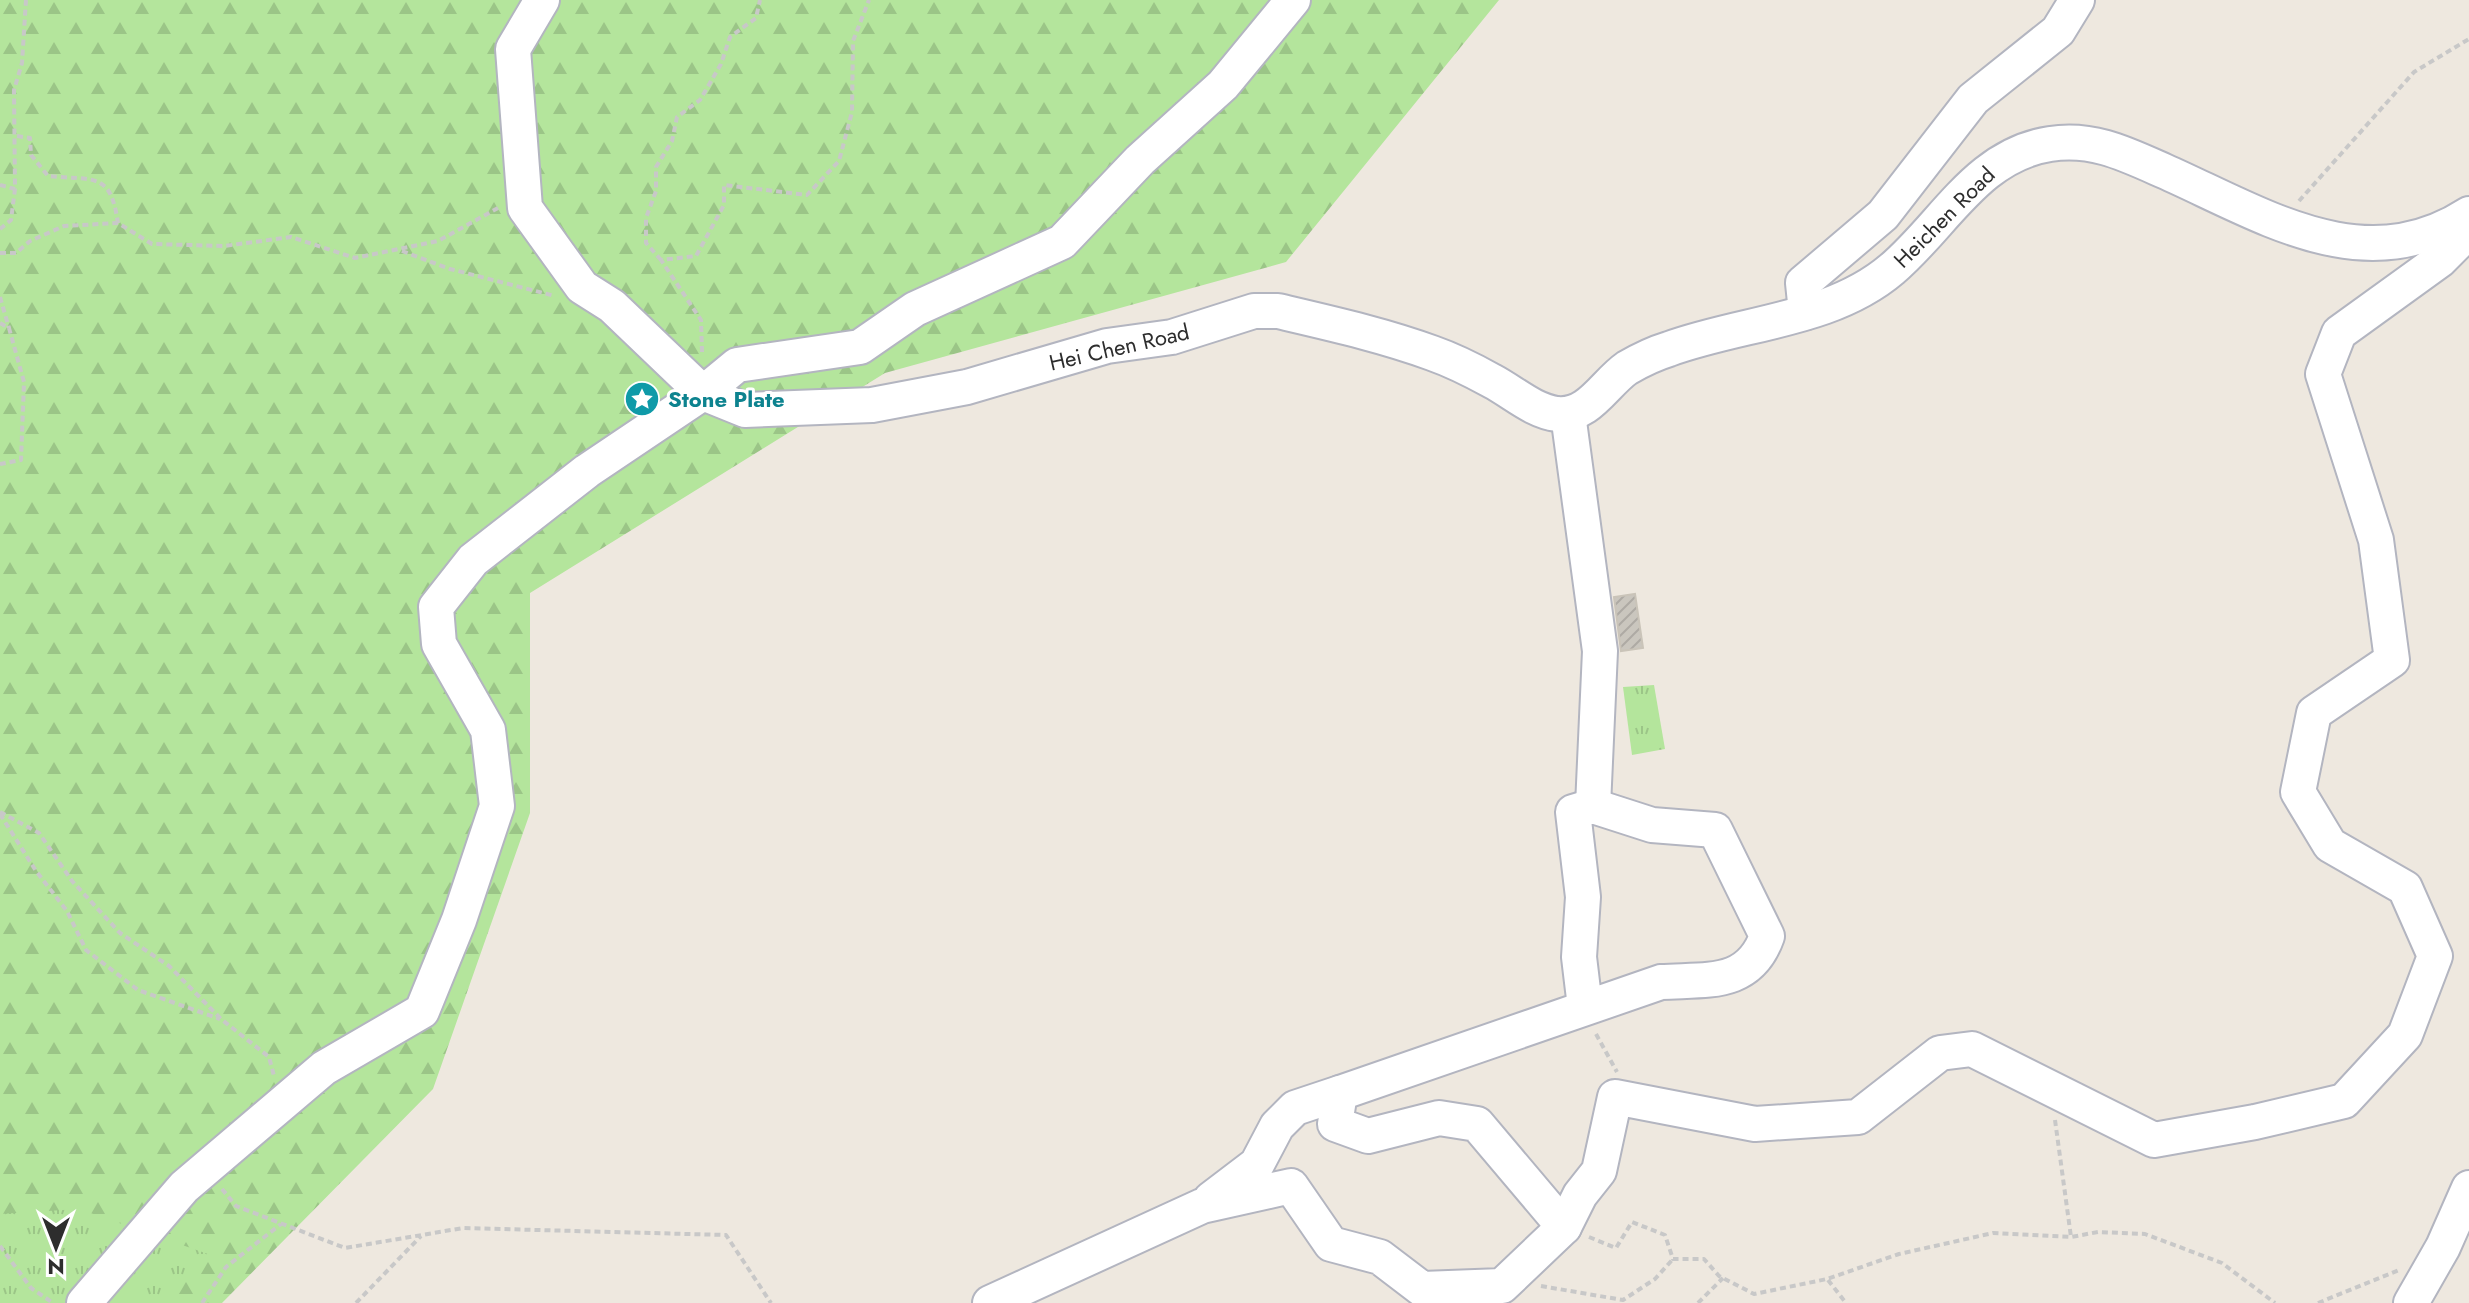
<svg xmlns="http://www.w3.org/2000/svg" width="2469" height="1303" viewBox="0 0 2469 1303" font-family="Jost,sans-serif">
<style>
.forest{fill:url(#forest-firs)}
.park{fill:url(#park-tufts)}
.building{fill:url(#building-hatch);stroke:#cac4b9;stroke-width:2}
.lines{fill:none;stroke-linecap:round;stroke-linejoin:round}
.minor-casing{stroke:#b3b5c0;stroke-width:38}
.path{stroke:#c8c8c8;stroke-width:4;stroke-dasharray:6 4;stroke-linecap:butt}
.minor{stroke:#fff;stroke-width:34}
.labels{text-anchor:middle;stroke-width:6;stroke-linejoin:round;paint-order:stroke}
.street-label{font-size:22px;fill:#2d2d2d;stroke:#fff}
.culture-label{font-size:22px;font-weight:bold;fill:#0d838f;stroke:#fff;text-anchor:start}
</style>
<defs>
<pattern id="forest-firs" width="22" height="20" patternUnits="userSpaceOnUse" patternTransform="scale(2)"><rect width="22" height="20" fill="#b4e59c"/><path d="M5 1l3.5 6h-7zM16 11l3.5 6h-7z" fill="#9bc587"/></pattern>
<pattern id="park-tufts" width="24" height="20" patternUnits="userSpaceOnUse" patternTransform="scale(2)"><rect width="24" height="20" fill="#b4e59c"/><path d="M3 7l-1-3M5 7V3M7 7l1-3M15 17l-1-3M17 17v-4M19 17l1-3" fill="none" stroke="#9bc587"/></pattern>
<pattern id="building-hatch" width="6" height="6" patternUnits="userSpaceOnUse" patternTransform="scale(2)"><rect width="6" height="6" fill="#cac6be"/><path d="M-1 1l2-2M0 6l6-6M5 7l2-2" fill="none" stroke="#aeaaa4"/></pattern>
</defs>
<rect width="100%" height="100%" fill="#eee8df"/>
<polygon class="forest" points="0,0 1499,0 1286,262 885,373 530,593 530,813 433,1089 222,1303 0,1303"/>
<g class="park">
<polygon points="1654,685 1665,749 1632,755 1623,687"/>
<polygon points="79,1209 208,1254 167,1303 0,1303 0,1214"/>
</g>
<polygon class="building" points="1635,594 1643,648 1621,651 1614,597"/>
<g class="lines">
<g class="minor-casing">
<g id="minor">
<path d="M542,0L513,49L525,208L582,287L612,306L703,393L745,410L872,405L967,387L1107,346L1172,337L1254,311H1278C1329,323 1383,335 1432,353C1452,360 1474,371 1492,381C1513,392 1533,411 1557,414C1589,417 1604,384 1627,368C1639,361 1656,353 1669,349C1743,322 1831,321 1892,269C1944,225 1977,155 2050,144C2092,137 2126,154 2164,171C2263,215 2364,282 2469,214"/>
<polyline points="1806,312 1803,283 1883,215 1973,99 2058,31 2077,0"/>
<polyline points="1568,414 1600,651 1593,806"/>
<polyline points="1211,1199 1257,1164 1277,1126 1295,1108 1340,1093"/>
<path d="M1564,1227L1477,1124L1439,1118L1368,1136L1335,1124L1340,1093L1661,982C1707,979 1749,987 1767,936L1715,830L1652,825L1593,806L1573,812L1583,897L1579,957L1585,1007"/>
<polyline points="84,1303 184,1187 324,1068 422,1011 459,920 497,806 488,730 439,644 436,607 473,560 587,471 703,393 737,365 860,347 915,309 1062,242 1140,160 1223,85 1293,0"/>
<polyline points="990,1303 1202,1206 1291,1186 1331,1244 1380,1257 1422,1289 1502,1286 1564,1227 1580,1195 1599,1171 1615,1097 1755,1124 1858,1117 1940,1053 1972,1049 2154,1140 2255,1122 2344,1101 2405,1035 2435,956 2405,888 2330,845 2298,792 2314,713 2392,660 2376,540 2323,374 2339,333 2440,260 2469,231"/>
<polyline points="2411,1303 2443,1247 2469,1188"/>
</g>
</g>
<g class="path">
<path d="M17,136L30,138L31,155L48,176C96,181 110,171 118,223"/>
<polyline points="0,185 15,189"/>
<polyline points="2299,201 2414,72 2469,39"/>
<polyline points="0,229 11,220 15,189 14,90 22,63 26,0"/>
<polyline points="402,251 450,269 555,296"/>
<polyline points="0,253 16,253 30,241 64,226 118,223 152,244 224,246 291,237 355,258 438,241 498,208"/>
<polyline points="661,260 646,243 646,218 656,191 656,167 672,141 677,117 700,100 721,64 730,37 756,18 760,0"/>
<polyline points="0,297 9,328"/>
<polyline points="0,323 9,328 24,382 21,460 0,464"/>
<polyline points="702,352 701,320 661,260 696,256 724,205 724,185 807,195 839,161 852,112 853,41 869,0"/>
<polyline points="0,812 39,833 72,881 120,933 169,966 221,1019 269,1057 274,1076"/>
<polyline points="0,814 36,871 67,911 86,950 138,990 220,1019"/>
<polyline points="1596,1034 1617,1072"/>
<polyline points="2055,1120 2071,1237"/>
<polyline points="222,1189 236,1206 345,1248 463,1228 726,1235 771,1303"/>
<polyline points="1589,1237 1616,1248 1632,1222 1665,1235 1673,1259 1704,1259 1719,1276 1754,1294 1827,1279 1899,1254 1993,1233 2071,1237 2098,1232 2145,1234 2222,1263 2275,1303"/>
<polyline points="0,1246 31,1288 53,1303"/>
<polyline points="1828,1280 1846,1303"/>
<polyline points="1541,1286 1623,1300 1655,1279 1673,1259"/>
<polyline points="202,1303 226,1267 281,1224"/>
<polyline points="356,1303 421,1236"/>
<polyline points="1698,1303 1723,1278"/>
<polyline points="2318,1303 2399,1270"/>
</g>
<use href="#minor" class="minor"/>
</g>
<defs>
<g id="sight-disc" transform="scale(1.8)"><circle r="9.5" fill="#0f9aa8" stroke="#fff"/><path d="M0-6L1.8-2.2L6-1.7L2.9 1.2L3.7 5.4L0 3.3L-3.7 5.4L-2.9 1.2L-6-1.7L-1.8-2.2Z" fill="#fff"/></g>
</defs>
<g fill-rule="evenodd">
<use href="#sight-disc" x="642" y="399"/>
</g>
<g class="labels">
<g class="street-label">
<text transform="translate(1944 217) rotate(-45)" y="8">Heichen Road</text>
<text transform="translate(1119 347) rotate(-13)" y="8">Hei Chen Road</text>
</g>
<g class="culture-label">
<text x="668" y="407">Stone Plate</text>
</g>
</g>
<g transform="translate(56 1247) rotate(180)" stroke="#ffffff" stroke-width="6" paint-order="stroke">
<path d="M0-6L14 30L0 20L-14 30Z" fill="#2d2d2d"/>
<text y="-12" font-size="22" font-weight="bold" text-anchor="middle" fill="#2d2d2d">N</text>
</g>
</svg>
